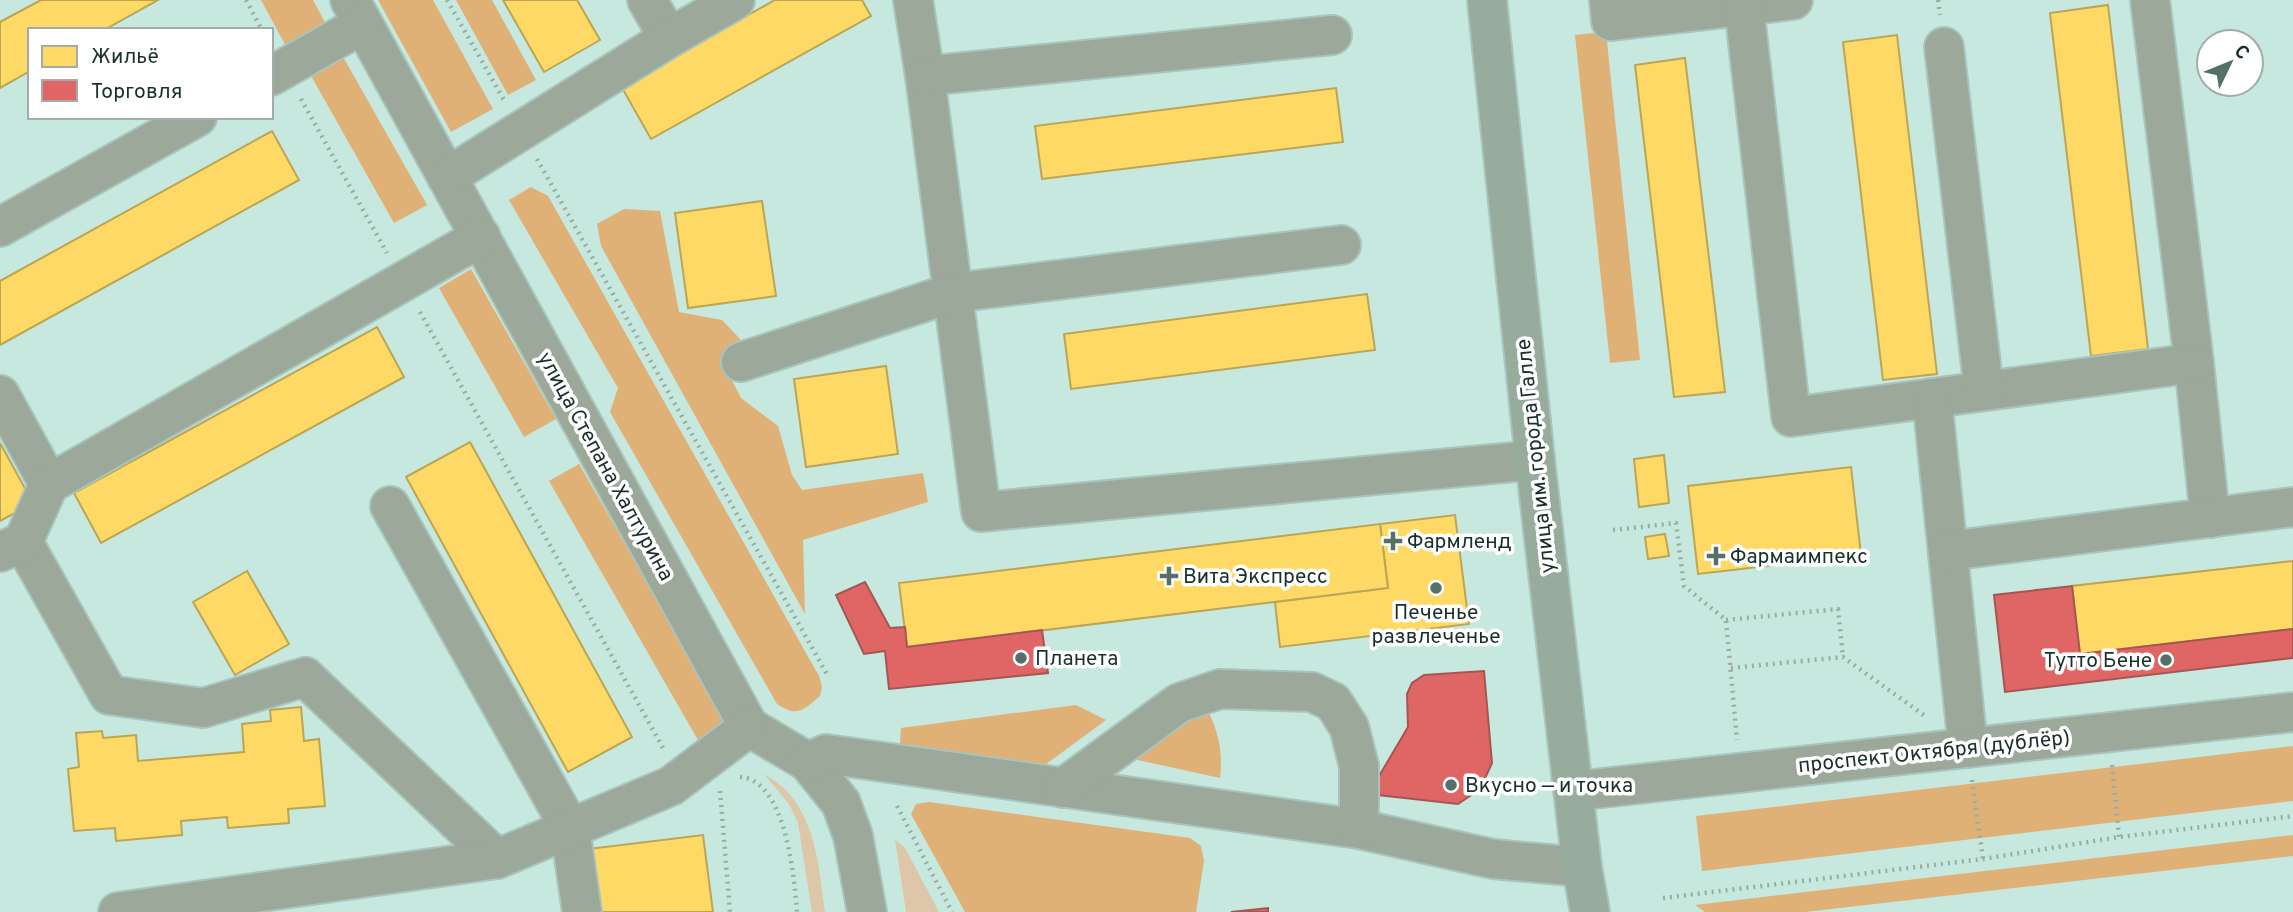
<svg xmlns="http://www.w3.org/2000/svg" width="2293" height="912" viewBox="0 0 2293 912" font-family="Overpass,sans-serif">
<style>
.green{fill:#dec6a8}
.forest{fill:#dfb177}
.homes{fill:#ffd966;stroke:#baa654;stroke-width:2}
.shops{fill:#e06666;stroke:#a45654;stroke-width:2}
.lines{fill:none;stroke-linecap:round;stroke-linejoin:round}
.minor-casing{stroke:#a9c4bd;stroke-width:42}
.major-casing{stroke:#a9c4bd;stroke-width:42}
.path{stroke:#9baca1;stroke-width:4.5;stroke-dasharray:2 5;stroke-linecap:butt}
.minor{stroke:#9ba89a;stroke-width:38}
.major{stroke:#98ac9e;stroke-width:38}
.poi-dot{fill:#557069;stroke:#fff;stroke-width:2.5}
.labels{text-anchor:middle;stroke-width:7;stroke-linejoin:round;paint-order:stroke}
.street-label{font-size:21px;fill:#18302a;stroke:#fff}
.poi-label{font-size:21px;fill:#18302a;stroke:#fff;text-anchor:start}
</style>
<rect width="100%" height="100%" fill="#c6e8de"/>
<g class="green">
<path d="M764,774C815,802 818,860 825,912H812L798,823L789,804Z"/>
<polygon points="895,839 905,848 939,912 906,912"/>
</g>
<g class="forest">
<polygon points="261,0 313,0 328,28 288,50"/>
<polygon points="378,0 433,0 493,109 451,132"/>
<polygon points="456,0 492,0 536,80 508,95"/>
<polygon points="1606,32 1640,360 1610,363 1575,35"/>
<polygon points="342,55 427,205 394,223 310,74"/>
<path d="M531,187L548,196L819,676L822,687L820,696C803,710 798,718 777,704L610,412L618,388L509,200Z"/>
<polygon points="624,209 660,211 679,312 722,320 740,339 727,371 741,398 778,426 792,475 802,490 923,473 928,502 803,540 805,614 601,246 597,224"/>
<polygon points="471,269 556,419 524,437 439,288"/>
<polygon points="579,464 728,723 698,740 549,481"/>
<polygon points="1076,705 1106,720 1045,765 900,744 901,728"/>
<path d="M1208,711C1219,733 1223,754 1220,778L1124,757L1177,717Z"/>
<polygon points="2293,746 2293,801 1702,871 1696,816"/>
<polygon points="929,802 1190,838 1201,846 1204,861 1196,912 965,912 911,814 916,804"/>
<polygon points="2293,835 2293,856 1805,912 1705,912 1695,905"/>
</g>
<g class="homes">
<polygon points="41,0 158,0 104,30 30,30 30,71 0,88 0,22"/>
<polygon points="503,0 577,0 600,40 544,72"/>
<polygon points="775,0 862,0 871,16 651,139 621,86"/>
<polygon points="2108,5 2148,349 2091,356 2050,13"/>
<polygon points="1897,35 1937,374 1883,380 1843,42"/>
<polygon points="1685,58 1725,392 1674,397 1635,65"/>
<polygon points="1336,88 1343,142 1042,179 1035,126"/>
<polygon points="272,131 299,180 0,345 0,281"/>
<polygon points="762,201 776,296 688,308 675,213"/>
<polygon points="1367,294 1375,350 1071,389 1064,334"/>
<polygon points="377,327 404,377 101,543 74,493"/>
<polygon points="886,366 898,454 806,467 794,379"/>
<polygon points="470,442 632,737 568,772 406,477"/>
<polygon points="0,443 33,503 0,521"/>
<polygon points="1664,455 1669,503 1639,507 1634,459"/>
<polygon points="1851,467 1861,555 1698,574 1688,486"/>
<polygon points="1455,515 1469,624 1280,647 1275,602 1388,588 1380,524"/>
<polygon points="1380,524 1388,588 907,647 899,583"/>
<polygon points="1665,534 1669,556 1648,559 1645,537"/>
<polygon points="2293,561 2293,629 2080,654 2072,586"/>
<polygon points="247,571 289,644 235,675 193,602"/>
<polygon points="301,707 304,741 319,739 325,806 288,809 289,823 228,828 227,817 181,821 182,835 116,841 115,828 74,831 68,769 79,767 76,733 102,731 103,738 136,735 138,761 244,752 242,724 271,721 270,710"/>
<polygon points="703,835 713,912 596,912 588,849"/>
</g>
<g class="shops">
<polygon points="865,582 890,628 905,627 907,647 1042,630 1048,673 889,689 885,651 864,654 836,595"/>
<polygon points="2072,586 2080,654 2293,629 2293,658 2005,692 1994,595"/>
<polygon points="1484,671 1492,763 1480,789 1458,804 1378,795 1375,783 1408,727 1407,694 1412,683 1424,675"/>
<polygon points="1268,908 1268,912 1231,912"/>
</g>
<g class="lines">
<g class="minor-casing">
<g id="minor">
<polyline points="350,0 749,727 808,762 841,803 853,836 867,912"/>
<polyline points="647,0 669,38"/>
<polyline points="913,0 925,76 981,512 1535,460"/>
<polyline points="1609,0 1611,21 1793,0"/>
<polyline points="2150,0 2194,363 2210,518"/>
<polyline points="1744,7 1791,417 2194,363"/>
<polyline points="1944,47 1984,391"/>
<polyline points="271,76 363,24"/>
<polyline points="925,76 1332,35"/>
<polyline points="447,177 669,38 735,0"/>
<polyline points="0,227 197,117"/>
<polyline points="741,362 952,293 1341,245"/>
<polyline points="0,395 49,484"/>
<polyline points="1932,398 1968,748"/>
<polyline points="390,506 570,828 582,912"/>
<polyline points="23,542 109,695 203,708 305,677 497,859"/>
<polyline points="1948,551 2293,507"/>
<polyline points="0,552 23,542 49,484 481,237"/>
<polyline points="808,762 826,754 1359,829 1493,859 1582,867"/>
<polyline points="1063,788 1179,703 1220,689 1312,692 1333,702 1349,727 1359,766 1359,829"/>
<polyline points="1575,791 2293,712"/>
<polyline points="118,912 497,859 671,786 749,727"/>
</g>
</g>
<g class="major-casing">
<polyline id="major" points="1487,0 1535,460 1582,867 1590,912"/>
</g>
<g class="path">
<polyline points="246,0 262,30"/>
<polyline points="447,0 504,100"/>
<polyline points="1938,0 1940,15"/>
<polyline points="301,99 387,253"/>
<polyline points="537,159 828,676"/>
<polyline points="420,312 663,748"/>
<polyline points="1613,530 1676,523 1684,586 1726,620 1737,740"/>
<polyline points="1726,620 1838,609 1843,657"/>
<polyline points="1731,668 1843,657 1925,716"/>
<polyline points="2112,765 2119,837"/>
<path d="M740,777C786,780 794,876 797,912"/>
<polyline points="1972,780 1983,859"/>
<polyline points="720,791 730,912"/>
<polyline points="897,806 952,912"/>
<polyline points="1663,898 1983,859 2119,837 2293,816"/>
</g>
<use href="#minor" class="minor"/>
<use href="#major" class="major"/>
</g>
<g class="poi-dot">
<path d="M1389.5 530.5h7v7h7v7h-7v7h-7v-7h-7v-7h7z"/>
<path d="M1712.5 545.5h7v7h7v7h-7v7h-7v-7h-7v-7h7z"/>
<path d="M1165.5 565.5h7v7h7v7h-7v7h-7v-7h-7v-7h7z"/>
<circle cx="1436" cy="588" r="7"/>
<circle cx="1021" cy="658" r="7"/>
<circle cx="2166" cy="660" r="7"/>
<circle cx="1451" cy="785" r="7"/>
</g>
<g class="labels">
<g class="street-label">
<text transform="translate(1535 456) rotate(-96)" y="7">улица им. города Галле</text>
<text transform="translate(606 466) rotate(61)" y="7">улица Степана Халтурина</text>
<text transform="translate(1934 751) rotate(-6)" y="7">проспект Октября (дублёр)</text>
</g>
<g class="poi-label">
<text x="1407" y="548">Фармленд</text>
<text x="1730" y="563">Фармаимпекс</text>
<text x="1183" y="583">Вита Экспресс</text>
<text x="1436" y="619" text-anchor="middle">Печенье<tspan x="1436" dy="24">развлеченье</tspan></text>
<text x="1035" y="665">Планета</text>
<text x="2152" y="667" text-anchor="end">Тутто Бене</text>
<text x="1465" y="792">Вкусно — и точка</text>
</g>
</g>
<rect x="28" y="28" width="245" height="91" fill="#ffffff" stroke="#a3acaa" stroke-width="2"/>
<rect x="42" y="46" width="35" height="21" fill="#ffd966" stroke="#a3acaa" stroke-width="2"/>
<text x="91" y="63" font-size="21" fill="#18302a">Жильё</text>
<rect x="42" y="80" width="35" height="21" fill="#e06666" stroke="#a3acaa" stroke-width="2"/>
<text x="91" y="98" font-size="21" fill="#18302a">Торговля</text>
<g transform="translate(2230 63) rotate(47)"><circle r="33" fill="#ffffff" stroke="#a3acaa" stroke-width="2"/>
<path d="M0-5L12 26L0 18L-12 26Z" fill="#557069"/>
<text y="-10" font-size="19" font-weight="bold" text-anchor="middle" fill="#18302a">С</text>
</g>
</svg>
